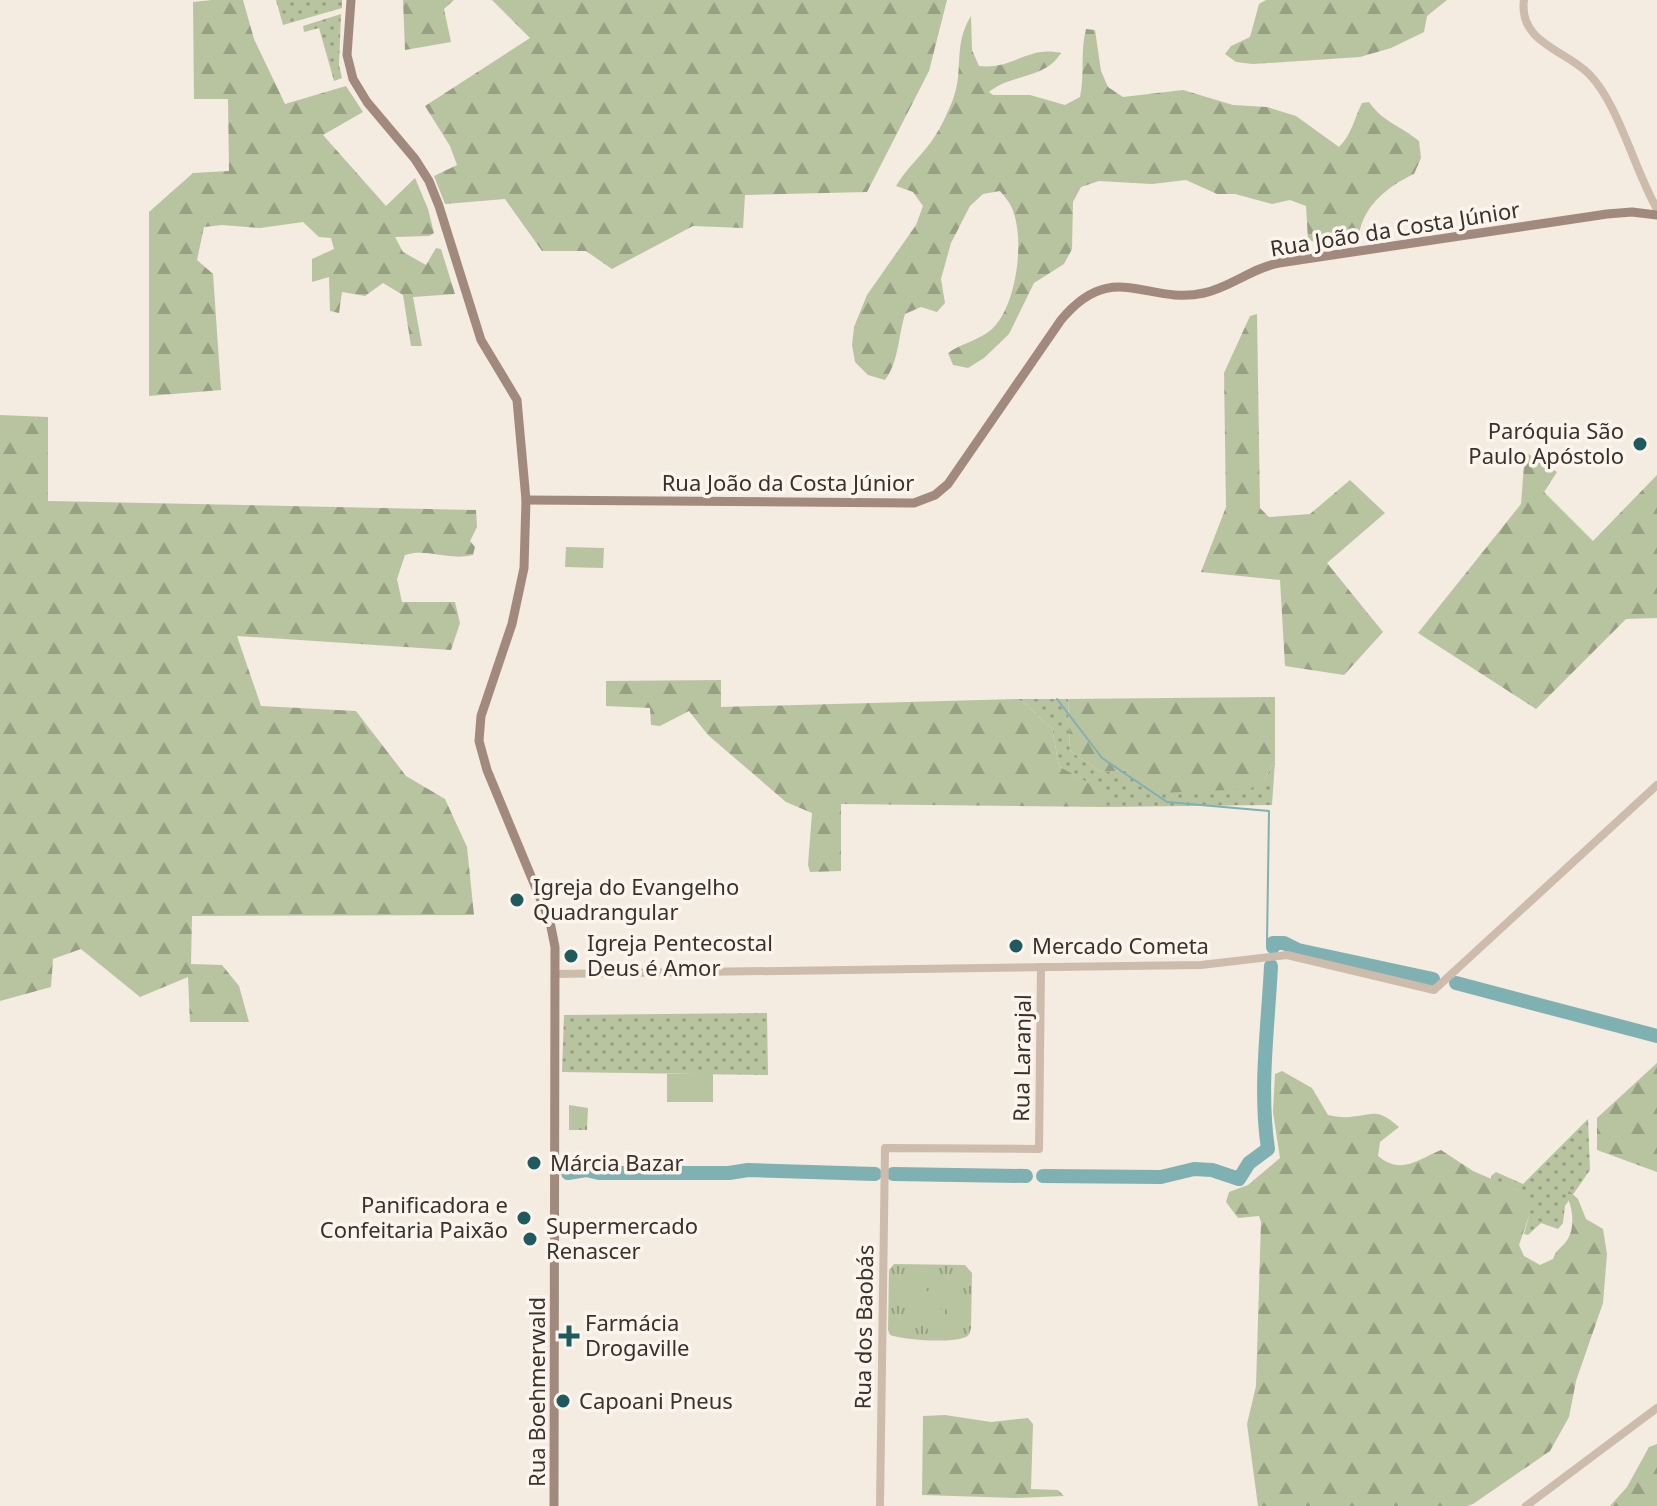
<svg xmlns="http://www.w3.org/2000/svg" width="1657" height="1506" viewBox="0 0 1657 1506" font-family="'Noto Sans',sans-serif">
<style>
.grass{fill:url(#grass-dots)}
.forest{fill:url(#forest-firs)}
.park{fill:url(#park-tufts)}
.garden{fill:#b8c4a0}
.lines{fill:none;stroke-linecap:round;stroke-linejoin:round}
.stream{stroke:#7fb0b2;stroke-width:2}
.river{stroke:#7fb0b2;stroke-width:14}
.tertiary{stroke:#cdbbac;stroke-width:8}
.secondary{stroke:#a18a7d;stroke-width:9}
.poi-dot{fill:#1f5a5e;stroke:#fbf5ee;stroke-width:3}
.labels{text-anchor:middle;stroke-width:7;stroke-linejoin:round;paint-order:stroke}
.street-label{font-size:22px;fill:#3b302b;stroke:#fbf5ee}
.poi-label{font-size:22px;fill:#3b302b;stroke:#fbf5ee;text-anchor:start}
</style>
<defs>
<pattern id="grass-dots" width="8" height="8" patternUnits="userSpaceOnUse" patternTransform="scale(2)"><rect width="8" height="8" fill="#b8c4a0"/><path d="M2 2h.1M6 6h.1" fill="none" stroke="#97a083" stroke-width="1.8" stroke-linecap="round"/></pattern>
<pattern id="forest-firs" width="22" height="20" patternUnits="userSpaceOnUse" patternTransform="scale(2)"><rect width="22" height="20" fill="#b8c4a0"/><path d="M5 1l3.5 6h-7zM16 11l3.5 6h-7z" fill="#97a083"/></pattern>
<pattern id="park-tufts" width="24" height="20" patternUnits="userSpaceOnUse" patternTransform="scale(2)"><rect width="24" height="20" fill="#b8c4a0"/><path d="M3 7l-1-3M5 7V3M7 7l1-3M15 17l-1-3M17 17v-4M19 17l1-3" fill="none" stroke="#97a083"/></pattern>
</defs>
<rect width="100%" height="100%" fill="#f4ebe1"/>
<g class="grass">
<polygon points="276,0 342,0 342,8 283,25"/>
<polygon points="341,14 339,65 342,78 334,81 319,28 304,32 303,26"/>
<path d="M1017,699H1068L1070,751L1101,772L1129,770L1264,780L1275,761L1272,805L1106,807V794L1059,766L1052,728C1036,718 1034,707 1017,699Z"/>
<polygon points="767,1013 768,1075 562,1072 564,1015"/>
<polygon points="1588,1119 1590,1170 1565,1206 1563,1223 1558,1229 1541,1223 1528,1235 1524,1234 1529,1216 1517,1190 1491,1180 1491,1176 1496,1172 1523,1184"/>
</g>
<g class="forest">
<polygon points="212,0 243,0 254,39 285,104 346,86 363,112 323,135 386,206 415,178 428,209 434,233 429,236 395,237 403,252 426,265 436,248 441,249 455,294 413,297 422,346 411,346 403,295 383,283 365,296 342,292 339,313 330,311 329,277 312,282 312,259 334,249 331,238 319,237 303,222 260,228 222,225 204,227 197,260 213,274 221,390 149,396 149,212 193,173 229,171 228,99 194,99 193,2"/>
<polygon points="403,0 454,0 444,9 451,42 405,50"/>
<polygon points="492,0 947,0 929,71 867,192 745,195 743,228 693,226 612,269 586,251 542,251 505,199 445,204 434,176 457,165 450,146 425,106 530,38"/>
<polygon points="1266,0 1447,0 1427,16 1424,32 1391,48 1360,57 1253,64 1236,62 1225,54 1231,46 1250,37 1259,4"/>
<path d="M971,16L972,50L979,66C1014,70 1027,45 1061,53C1044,80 1012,73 989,92L993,95H1030L1065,105L1080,97C1085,74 1080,52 1086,29L1095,30L1101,71L1108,87L1123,97L1183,90L1233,105L1267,107L1296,116L1339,147C1352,134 1354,119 1362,103L1369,102C1385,124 1400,125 1419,141L1421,158L1414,174C1388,186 1363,206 1359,235C1341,245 1328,245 1308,240L1306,206L1290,200L1272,204L1235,194H1217L1186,180L1152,184L1099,181L1081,187L1073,202L1072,249L1064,264L1034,283L1009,334L984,358L968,368L953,365L948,353C962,343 980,340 992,329C1017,306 1026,236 1011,206C1008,200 1003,195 1000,191L983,194L970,206L951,243L941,279L945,303L937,312L921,307L905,314C898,337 899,361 885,380L868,375L855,362L852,345L854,327L867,295L916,225L923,206L913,192L896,186C907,167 924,154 935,136C942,126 947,113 952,102C965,70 952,47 971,16Z"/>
<polygon points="1257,314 1260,508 1269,517 1310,514 1350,480 1385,513 1327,563 1383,632 1344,675 1285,666 1280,580 1201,572 1226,507 1224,373 1250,316"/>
<path d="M0,415L48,417V501L476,510L477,527L470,541L475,547L473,555C447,561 428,548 405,555L397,579L402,602H455L460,623L451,650L237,636L261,706L356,711L406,776L445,799L467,847L474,915L192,916L191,964L222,965L239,986L249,1022H190L188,977L140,997L81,949L53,959L51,987L0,1001Z"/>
<polygon points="1525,452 1557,472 1544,492 1593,541 1657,475 1657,618 1626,619 1536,709 1418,633 1521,504"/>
<path d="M721,680V707L1017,699C1034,707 1036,718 1052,728L1059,766L1107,794L1106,807L841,804V871L810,872L808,865L812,813L786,802L708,735L689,711L660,726L651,725L650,708L606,706V681Z"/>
<polygon points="1275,697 1275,761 1264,780 1250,789 1160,793 1138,785 1129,770 1101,772 1070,751 1068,699"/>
<polygon points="1657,1063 1657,1172 1597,1150 1597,1118"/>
<path d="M1282,1071L1312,1088L1328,1115C1334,1116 1342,1118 1349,1117C1375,1115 1376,1107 1399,1127L1380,1142L1378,1156C1401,1175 1417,1160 1441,1150L1473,1171L1517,1190L1528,1202L1529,1216L1519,1245L1524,1256L1540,1265L1553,1259C1556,1250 1559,1250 1565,1243C1576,1230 1573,1209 1567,1196L1569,1191L1578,1199L1586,1219L1603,1229L1607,1254L1603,1303L1576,1381L1569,1417L1550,1451L1473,1504L1467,1506H1258L1247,1424L1256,1386L1261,1222L1259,1216L1238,1218L1226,1202L1229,1192L1248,1185L1280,1158L1273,1112L1275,1074Z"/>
<polygon points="945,1415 991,1422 1028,1418 1033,1424 1031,1489 1058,1490 1064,1496 1016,1498 922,1495 923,1416"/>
<polygon points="1657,1444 1657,1506 1610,1506 1627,1487 1649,1447"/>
</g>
<g class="park">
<polygon points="569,1105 588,1108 587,1130 569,1130"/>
<path d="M894,1264L965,1265L972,1273L971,1328C969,1334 970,1336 963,1338C947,1343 906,1340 890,1335L888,1330L889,1270Z"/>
</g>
<g class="garden">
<polygon points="566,547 604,548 603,568 565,567"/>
<rect x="667" y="1074" width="46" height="28"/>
<polygon points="945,1276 966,1304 951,1316 930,1289"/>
<polygon points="920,1282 948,1318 930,1332 902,1296"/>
</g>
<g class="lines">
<polyline class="stream" points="1057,699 1102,758 1167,802 1269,811 1267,942 1273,943"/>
<g class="river">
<polyline points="1273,947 1273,943 1284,943 1298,950 1433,979"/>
<polyline points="1456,983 1657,1036"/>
<polyline points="568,1173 586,1170 599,1173 729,1173 748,1170 875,1174"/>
<polyline points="893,1174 1026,1176"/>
<path d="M1043,1176L1161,1177L1194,1169L1212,1170L1239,1179L1249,1163L1268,1149C1259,1089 1268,1027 1271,966"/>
</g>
<g class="tertiary">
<path d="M1524,0C1518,42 1565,50 1589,74C1618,103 1635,171 1657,209"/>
<polyline points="556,974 1201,965 1287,955 1434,990 1657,785"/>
<polyline points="880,1506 885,1148 1039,1149 1041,967"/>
<polyline points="1526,1506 1657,1408"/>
</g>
<g class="secondary">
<polyline points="351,0 347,55 353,79 367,102 415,159 429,181 439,206 481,340 517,400 526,500 524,568 512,624 481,716 479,741 487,770 550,922 555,947 554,1506"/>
<path d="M526,500L914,503L935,495L948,484L1061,320C1113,257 1147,306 1204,293C1231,287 1252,268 1279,263L1607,214L1632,212L1657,215"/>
</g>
</g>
<g class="poi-dot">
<circle cx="1640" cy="444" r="8"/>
<circle cx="517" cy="900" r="8"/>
<circle cx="1016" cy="946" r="8"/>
<circle cx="571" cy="956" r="8"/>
<circle cx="534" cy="1163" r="8"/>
<circle cx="524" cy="1218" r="8"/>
<circle cx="530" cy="1239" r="8"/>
<path d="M565 1324h8v8h8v8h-8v8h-8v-8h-8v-8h8z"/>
<circle cx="563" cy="1401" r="8"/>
</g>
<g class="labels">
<g class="street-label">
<text transform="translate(1395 229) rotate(-9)" y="8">Rua João da Costa Júnior</text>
<text x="788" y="491">Rua João da Costa Júnior</text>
<text transform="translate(1022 1058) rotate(-89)" y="8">Rua Laranjal</text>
<text transform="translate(864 1327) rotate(-89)" y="8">Rua dos Baobás</text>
<text transform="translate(537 1392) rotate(-90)" y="8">Rua Boehmerwald</text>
</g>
<g class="poi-label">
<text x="1624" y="439" text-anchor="end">Paróquia São<tspan x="1624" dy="25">Paulo Apóstolo</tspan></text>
<text x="533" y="895">Igreja do Evangelho<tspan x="533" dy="25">Quadrangular</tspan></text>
<text x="587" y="951">Igreja Pentecostal<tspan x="587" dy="25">Deus é Amor</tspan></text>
<text x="1032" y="954">Mercado Cometa</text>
<text x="550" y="1171">Márcia Bazar</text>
<text x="508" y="1213" text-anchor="end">Panificadora e<tspan x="508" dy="25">Confeitaria Paixão</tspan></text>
<text x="546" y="1234">Supermercado<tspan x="546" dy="25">Renascer</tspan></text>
<text x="585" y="1331">Farmácia<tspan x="585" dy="25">Drogaville</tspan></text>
<text x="579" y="1409">Capoani Pneus</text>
</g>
</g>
</svg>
